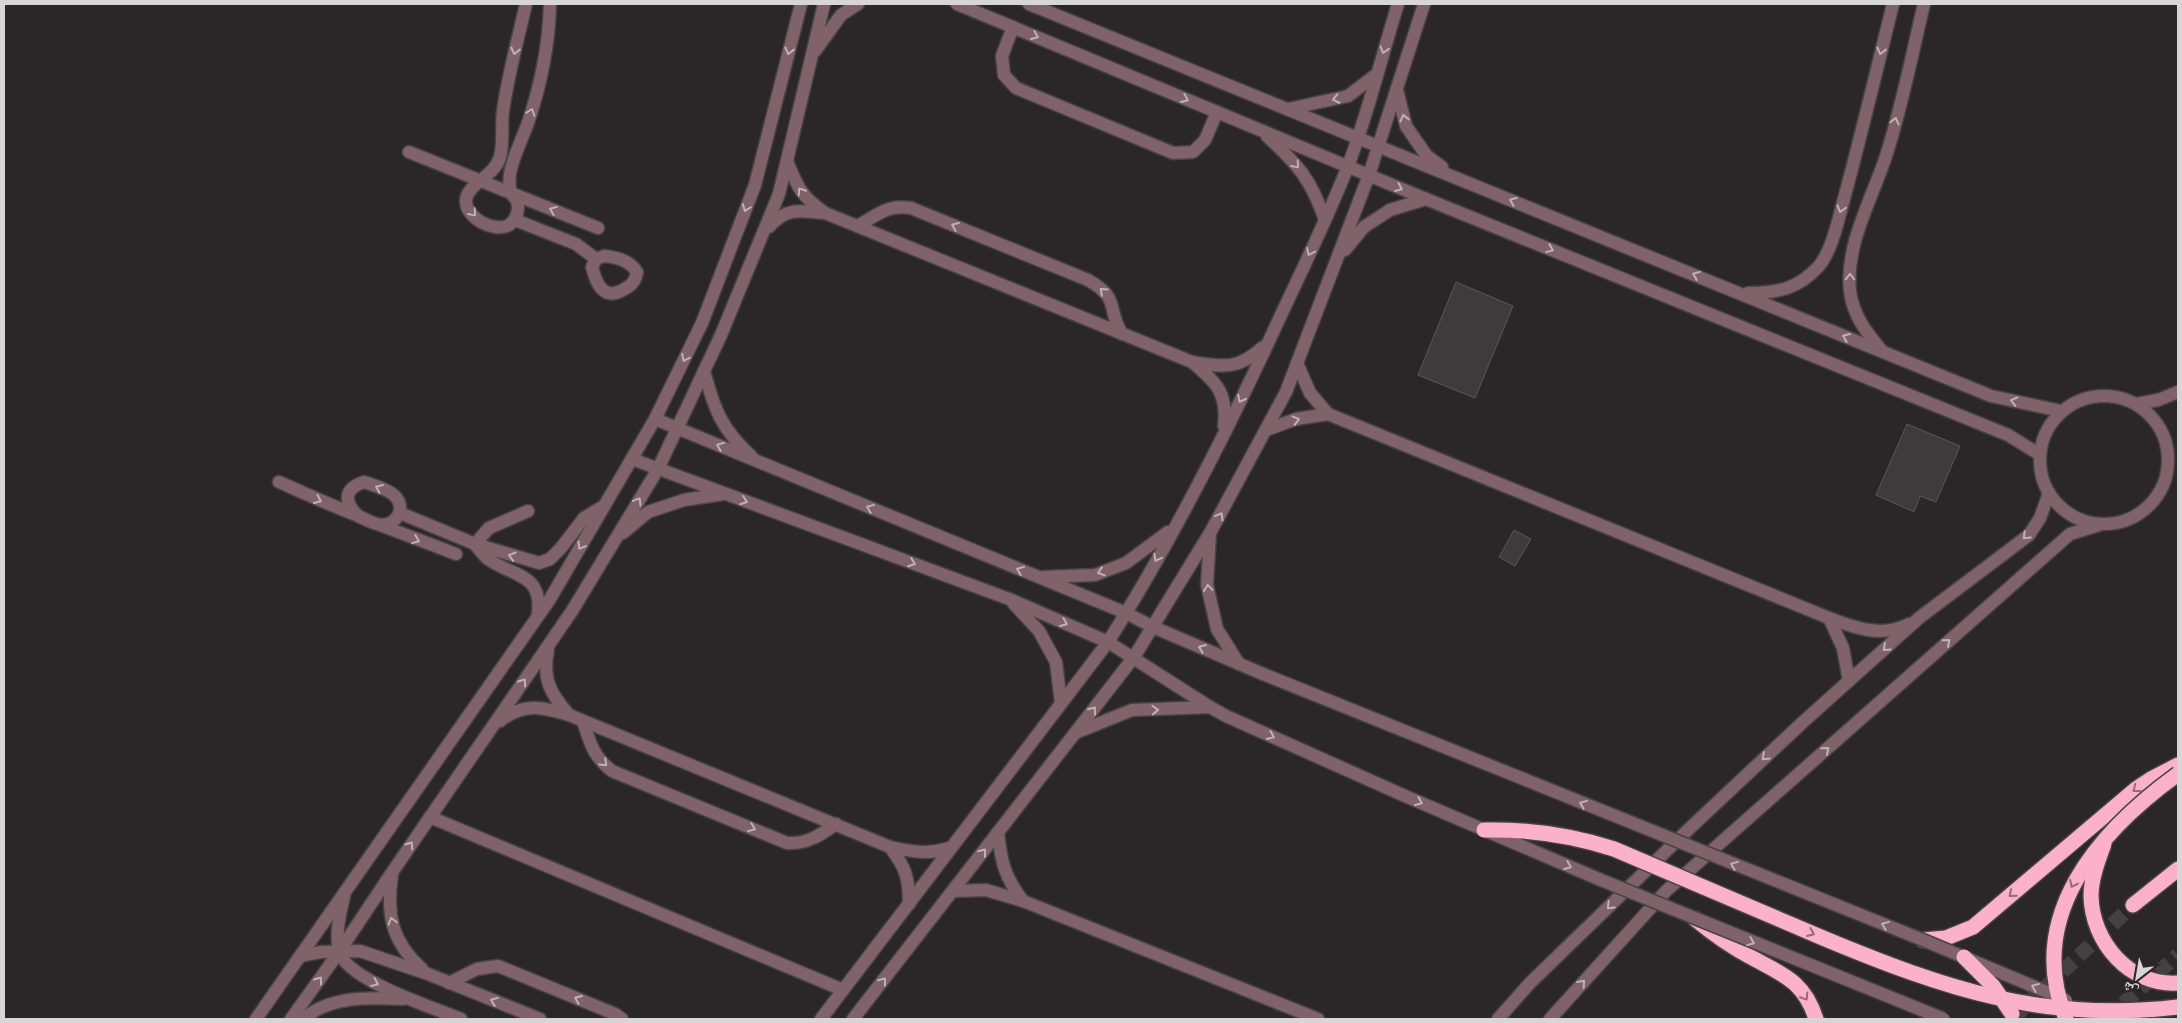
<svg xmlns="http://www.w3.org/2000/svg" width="2182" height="1023" viewBox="0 0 2182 1023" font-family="'Exo 2','Noto Naskh Arabic',sans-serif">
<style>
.building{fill:#3f3a3b;stroke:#5c5658}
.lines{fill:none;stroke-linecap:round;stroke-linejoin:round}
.highway-tunnel{stroke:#454042;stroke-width:15;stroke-dasharray:15 8;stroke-linecap:butt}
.minor-casing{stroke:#474244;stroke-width:15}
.highway-casing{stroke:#474244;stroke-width:18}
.minor{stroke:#80626b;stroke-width:12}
.highway{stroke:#fbb1c9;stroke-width:15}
.minor-bridge-casing{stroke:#474244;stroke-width:15;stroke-linecap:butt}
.highway-bridge-casing{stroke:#474244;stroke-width:18;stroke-linecap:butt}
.minor-bridge{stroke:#80626b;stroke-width:12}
.highway-bridge{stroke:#fbb1c9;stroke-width:15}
.oneway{stroke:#beb2b6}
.oneway2{stroke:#936c78}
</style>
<rect width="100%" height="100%" fill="#2b2628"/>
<g class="building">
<polygon points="1456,282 1513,306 1475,398 1418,375"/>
<polygon points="1907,424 1960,446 1936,502 1920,496 1914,512 1876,495"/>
<polygon points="1514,530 1531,539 1515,566 1499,557"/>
</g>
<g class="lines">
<g class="highway-tunnel">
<polyline points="2012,1019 2133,905"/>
<polyline points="2106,1019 2178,955"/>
</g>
<g class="minor-casing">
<g id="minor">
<path d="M526,4C518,39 508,75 503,111C501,126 504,143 500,157C495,176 467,184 466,200C465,218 494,233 509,225C516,220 520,210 517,201C516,198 512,196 511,192C508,183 510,171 513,162C517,149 523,136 528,123C541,84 549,44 550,4"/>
<polyline points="957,4 1426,199 2008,435 2039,454"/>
<polyline points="1029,4 1991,396 2061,411"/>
<polyline points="1013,27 1002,56 1004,75 1016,88 1173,153 1193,152 1205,140 1217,112"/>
<polyline points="815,51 841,15 858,4"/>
<polyline points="1397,90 1406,126 1426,155 1442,167"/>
<polyline points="1288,109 1348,96 1377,74"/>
<path d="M1267,136C1298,165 1311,179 1325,220"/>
<polyline points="409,152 598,228"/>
<path d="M787,161C798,188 801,196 825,213L1192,362C1224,367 1238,370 1263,347"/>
<polyline points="515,220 576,244 596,259"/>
<path d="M857,226C878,215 887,204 911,208L1088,280C1121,299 1106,307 1122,334"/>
<path d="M769,227C785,208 799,210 823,213"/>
<polyline points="1345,250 1364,227 1390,210 1426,199"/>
<path d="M604,256C618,257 630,261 637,272C635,282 632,285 623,290C603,301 596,283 592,267L596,259Z"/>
<path d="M1748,293C1778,293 1798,289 1819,266C1833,249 1839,216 1845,195C1862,132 1877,68 1893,4"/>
<path d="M1882,351C1867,333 1853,316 1850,291C1845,245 1872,199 1886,156C1902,107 1912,54 1924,4"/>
<path d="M1192,362C1216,382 1228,393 1224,426"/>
<path d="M1297,363L1310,393L1328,414L1829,618C1855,628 1882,638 1909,624"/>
<path d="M704,371C714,408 721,429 751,456"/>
<circle cx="2104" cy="460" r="64"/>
<polyline points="2136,404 2158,400 2178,392"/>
<polyline points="655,419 1126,613 1153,627 1263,674"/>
<polyline points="1266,430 1296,419 1328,414"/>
<polyline points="632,459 1009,599 1108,642 1210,707 1226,716"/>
<path d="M279,482C304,493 330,505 356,515C363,518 370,522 377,524C394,528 408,510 395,496C388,489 373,485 364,482C343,489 344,502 358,516"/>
<polyline points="400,513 475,544 489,528 528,511"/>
<polyline points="380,525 456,554"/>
<polyline points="623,533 648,512 684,500 723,494"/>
<polyline points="1210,534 1207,585 1217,629 1239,664"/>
<polyline points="1043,577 1095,575 1126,563 1168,532"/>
<polyline points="1014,604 1039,631 1056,662 1061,703"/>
<path d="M538,614C543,573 513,577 488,559C483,555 479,549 475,544L539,563L550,559L561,548L584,518L602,507"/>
<polyline points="1829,618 1843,648 1849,681"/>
<path d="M548,650C542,679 550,693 569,715"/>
<path d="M500,721C524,702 541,707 569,715L890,847C914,852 929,855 952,847"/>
<path d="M583,721C590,743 593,756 612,771L787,843C807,844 819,836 836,824"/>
<polyline points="1075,733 1132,710 1210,707"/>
<polyline points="430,817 843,990"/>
<path d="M998,832C1001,862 1005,878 1023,901"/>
<path d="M890,847C906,868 909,878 909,904"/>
<path d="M392,875C386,915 392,942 422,969"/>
<polyline points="953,891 986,890 1023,901 1318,1019"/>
<path d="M344,897C340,913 335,934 339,951C346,980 434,1008 461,1019"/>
<polyline points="300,956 321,952 360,951 428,974 540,1019"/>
<polyline points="449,983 477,969 498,966 615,1014 622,1019"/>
<polyline points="256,1019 550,599 655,419 702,323 755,185 801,4"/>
<polyline points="291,1019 339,952 393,871 572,611 658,469 721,335 779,194 824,4"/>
<path d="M303,1019C330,996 369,997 403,999"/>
<path d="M821,1019L1108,642C1174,538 1230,426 1281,315C1304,266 1328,217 1348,166C1368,114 1381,58 1398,4"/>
<polyline points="853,1019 1134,657 1210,533 1286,392 1369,175 1424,4"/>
<polyline points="1498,1019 1530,983 1691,827 1803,722 1919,618 2029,535 2040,518 2049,493"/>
<polyline points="1550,1019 1666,891 2070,534 2099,525"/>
</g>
</g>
<g class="highway-casing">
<g id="highway">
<polyline points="2133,905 2178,869"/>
<path d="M1695,919C1712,933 1730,946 1749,956C1781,974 1804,980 1816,1019"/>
<polyline points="1923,940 1946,938 1973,927 2136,789 2151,779 2178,765"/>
</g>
</g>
<use href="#minor" class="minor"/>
<use href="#highway" class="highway"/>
<g class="minor-bridge-casing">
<g id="minor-bridge">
<polyline points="1263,674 1923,940 2066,1000"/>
<polyline points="1226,716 1405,796 1601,880 1944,1019"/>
</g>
</g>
<g class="highway-bridge-casing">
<g id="highway-bridge">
<path d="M1484,830C1530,829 1571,835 1614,849C1684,879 1754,908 1823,938C1943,988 2044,1023 2178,1007"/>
<path d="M2104,844C2098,860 2091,879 2091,896C2092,942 2129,986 2178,983"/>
<polyline points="1964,957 1993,986 2012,1014"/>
<path d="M2066,1019C2024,916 2099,831 2178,774"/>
</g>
</g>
<use href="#minor-bridge" class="minor-bridge"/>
<use href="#highway-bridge" class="highway-bridge"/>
</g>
<defs><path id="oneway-chevron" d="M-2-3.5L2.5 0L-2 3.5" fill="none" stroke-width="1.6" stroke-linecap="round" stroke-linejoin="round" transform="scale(1.25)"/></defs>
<g class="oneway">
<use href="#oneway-chevron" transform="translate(1035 36) rotate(23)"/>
<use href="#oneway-chevron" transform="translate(1384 50) rotate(107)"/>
<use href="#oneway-chevron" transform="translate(515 51) rotate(104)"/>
<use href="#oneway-chevron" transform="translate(789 51) rotate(104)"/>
<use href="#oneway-chevron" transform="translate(1881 51) rotate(104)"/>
<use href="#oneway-chevron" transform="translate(1185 99) rotate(23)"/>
<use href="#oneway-chevron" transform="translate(1336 99) rotate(168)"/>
<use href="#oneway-chevron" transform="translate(531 112) rotate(-72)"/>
<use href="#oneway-chevron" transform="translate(1404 118) rotate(-104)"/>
<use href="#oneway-chevron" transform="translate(1895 121) rotate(-76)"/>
<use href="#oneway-chevron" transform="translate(1296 165) rotate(49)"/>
<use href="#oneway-chevron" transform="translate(1399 188) rotate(23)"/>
<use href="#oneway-chevron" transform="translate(801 191) rotate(-123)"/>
<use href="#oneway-chevron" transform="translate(1513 201) rotate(-158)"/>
<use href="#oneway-chevron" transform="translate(746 208) rotate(111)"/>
<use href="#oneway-chevron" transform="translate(1841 209) rotate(106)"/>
<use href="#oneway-chevron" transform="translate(553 210) rotate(-158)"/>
<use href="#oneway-chevron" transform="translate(473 213) rotate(49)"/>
<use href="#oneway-chevron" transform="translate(955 226) rotate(-158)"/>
<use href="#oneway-chevron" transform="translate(1550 249) rotate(22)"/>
<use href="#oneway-chevron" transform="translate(1310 252) rotate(115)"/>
<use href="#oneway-chevron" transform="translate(1696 275) rotate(-158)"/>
<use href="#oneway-chevron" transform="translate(1850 277) rotate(-90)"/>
<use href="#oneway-chevron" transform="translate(1103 291) rotate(-138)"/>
<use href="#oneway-chevron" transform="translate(1846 337) rotate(-157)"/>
<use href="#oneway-chevron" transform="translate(685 358) rotate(116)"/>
<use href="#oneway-chevron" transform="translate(1241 399) rotate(117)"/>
<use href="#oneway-chevron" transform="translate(2014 401) rotate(-166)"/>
<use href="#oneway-chevron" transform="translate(1296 420) rotate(-15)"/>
<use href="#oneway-chevron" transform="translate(720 446) rotate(-158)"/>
<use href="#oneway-chevron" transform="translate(379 488) rotate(-156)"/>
<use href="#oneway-chevron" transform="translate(318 500) rotate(24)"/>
<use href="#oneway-chevron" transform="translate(638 501) rotate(-59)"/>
<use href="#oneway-chevron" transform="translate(744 501) rotate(20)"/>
<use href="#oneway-chevron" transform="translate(870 508) rotate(-158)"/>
<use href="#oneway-chevron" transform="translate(1220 516) rotate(-61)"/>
<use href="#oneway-chevron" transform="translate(2026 536) rotate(136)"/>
<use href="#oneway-chevron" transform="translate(416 540) rotate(22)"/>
<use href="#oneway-chevron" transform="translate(581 546) rotate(121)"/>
<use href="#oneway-chevron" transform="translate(512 556) rotate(-163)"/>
<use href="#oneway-chevron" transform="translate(1157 558) rotate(119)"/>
<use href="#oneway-chevron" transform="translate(912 563) rotate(20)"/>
<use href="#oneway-chevron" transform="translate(1020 570) rotate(-158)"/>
<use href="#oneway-chevron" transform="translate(1101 572) rotate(162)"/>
<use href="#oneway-chevron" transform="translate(1208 588) rotate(-97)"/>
<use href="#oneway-chevron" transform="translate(1064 623) rotate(23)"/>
<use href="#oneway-chevron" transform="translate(1947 642) rotate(-41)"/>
<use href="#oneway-chevron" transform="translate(1202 648) rotate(-157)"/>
<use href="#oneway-chevron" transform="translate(1886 648) rotate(138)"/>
<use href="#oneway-chevron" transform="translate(523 682) rotate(-55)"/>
<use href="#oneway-chevron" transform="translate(1093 710) rotate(-52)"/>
<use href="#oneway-chevron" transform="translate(1155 710) rotate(-2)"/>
<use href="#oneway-chevron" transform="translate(1271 736) rotate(24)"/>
<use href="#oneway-chevron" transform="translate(1826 750) rotate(-41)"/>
<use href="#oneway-chevron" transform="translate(1765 757) rotate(137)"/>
<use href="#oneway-chevron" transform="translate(604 763) rotate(44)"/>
<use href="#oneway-chevron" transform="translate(1419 802) rotate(23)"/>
<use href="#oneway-chevron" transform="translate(1583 804) rotate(-158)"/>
<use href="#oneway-chevron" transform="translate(752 828) rotate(22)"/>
<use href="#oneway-chevron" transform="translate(410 845) rotate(-55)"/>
<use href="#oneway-chevron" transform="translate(983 852) rotate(-52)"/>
<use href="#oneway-chevron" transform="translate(1734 865) rotate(-158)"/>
<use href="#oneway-chevron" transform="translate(1568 866) rotate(23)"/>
<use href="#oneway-chevron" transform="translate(1610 906) rotate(136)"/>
<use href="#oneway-chevron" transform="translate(392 921) rotate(-106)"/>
<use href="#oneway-chevron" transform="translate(1885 925) rotate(-158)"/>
<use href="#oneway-chevron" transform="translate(1751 942) rotate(22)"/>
<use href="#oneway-chevron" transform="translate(319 980) rotate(-54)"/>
<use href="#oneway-chevron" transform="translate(883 981) rotate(-52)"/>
<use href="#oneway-chevron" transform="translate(375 983) rotate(24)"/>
<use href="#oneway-chevron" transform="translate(1582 983) rotate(-48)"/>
<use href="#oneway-chevron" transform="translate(2035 987) rotate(-157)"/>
<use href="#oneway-chevron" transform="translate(578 999) rotate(-157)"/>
<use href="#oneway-chevron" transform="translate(494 1001) rotate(-158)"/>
</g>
<g class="oneway2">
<use href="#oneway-chevron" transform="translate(2136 789) rotate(142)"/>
<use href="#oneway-chevron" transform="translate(2073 884) rotate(116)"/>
<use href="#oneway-chevron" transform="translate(2012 894) rotate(140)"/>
<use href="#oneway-chevron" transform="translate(1811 933) rotate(23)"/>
<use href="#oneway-chevron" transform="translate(1805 997) rotate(57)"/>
</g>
<rect width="2182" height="1023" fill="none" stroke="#d8d5d6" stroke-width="10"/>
<g transform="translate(2137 978) rotate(211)" stroke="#2b2628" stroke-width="4" paint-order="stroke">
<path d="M0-4L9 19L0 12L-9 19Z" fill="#d8d5d6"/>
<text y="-8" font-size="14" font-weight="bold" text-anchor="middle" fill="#d8d5d6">ش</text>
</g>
</svg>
